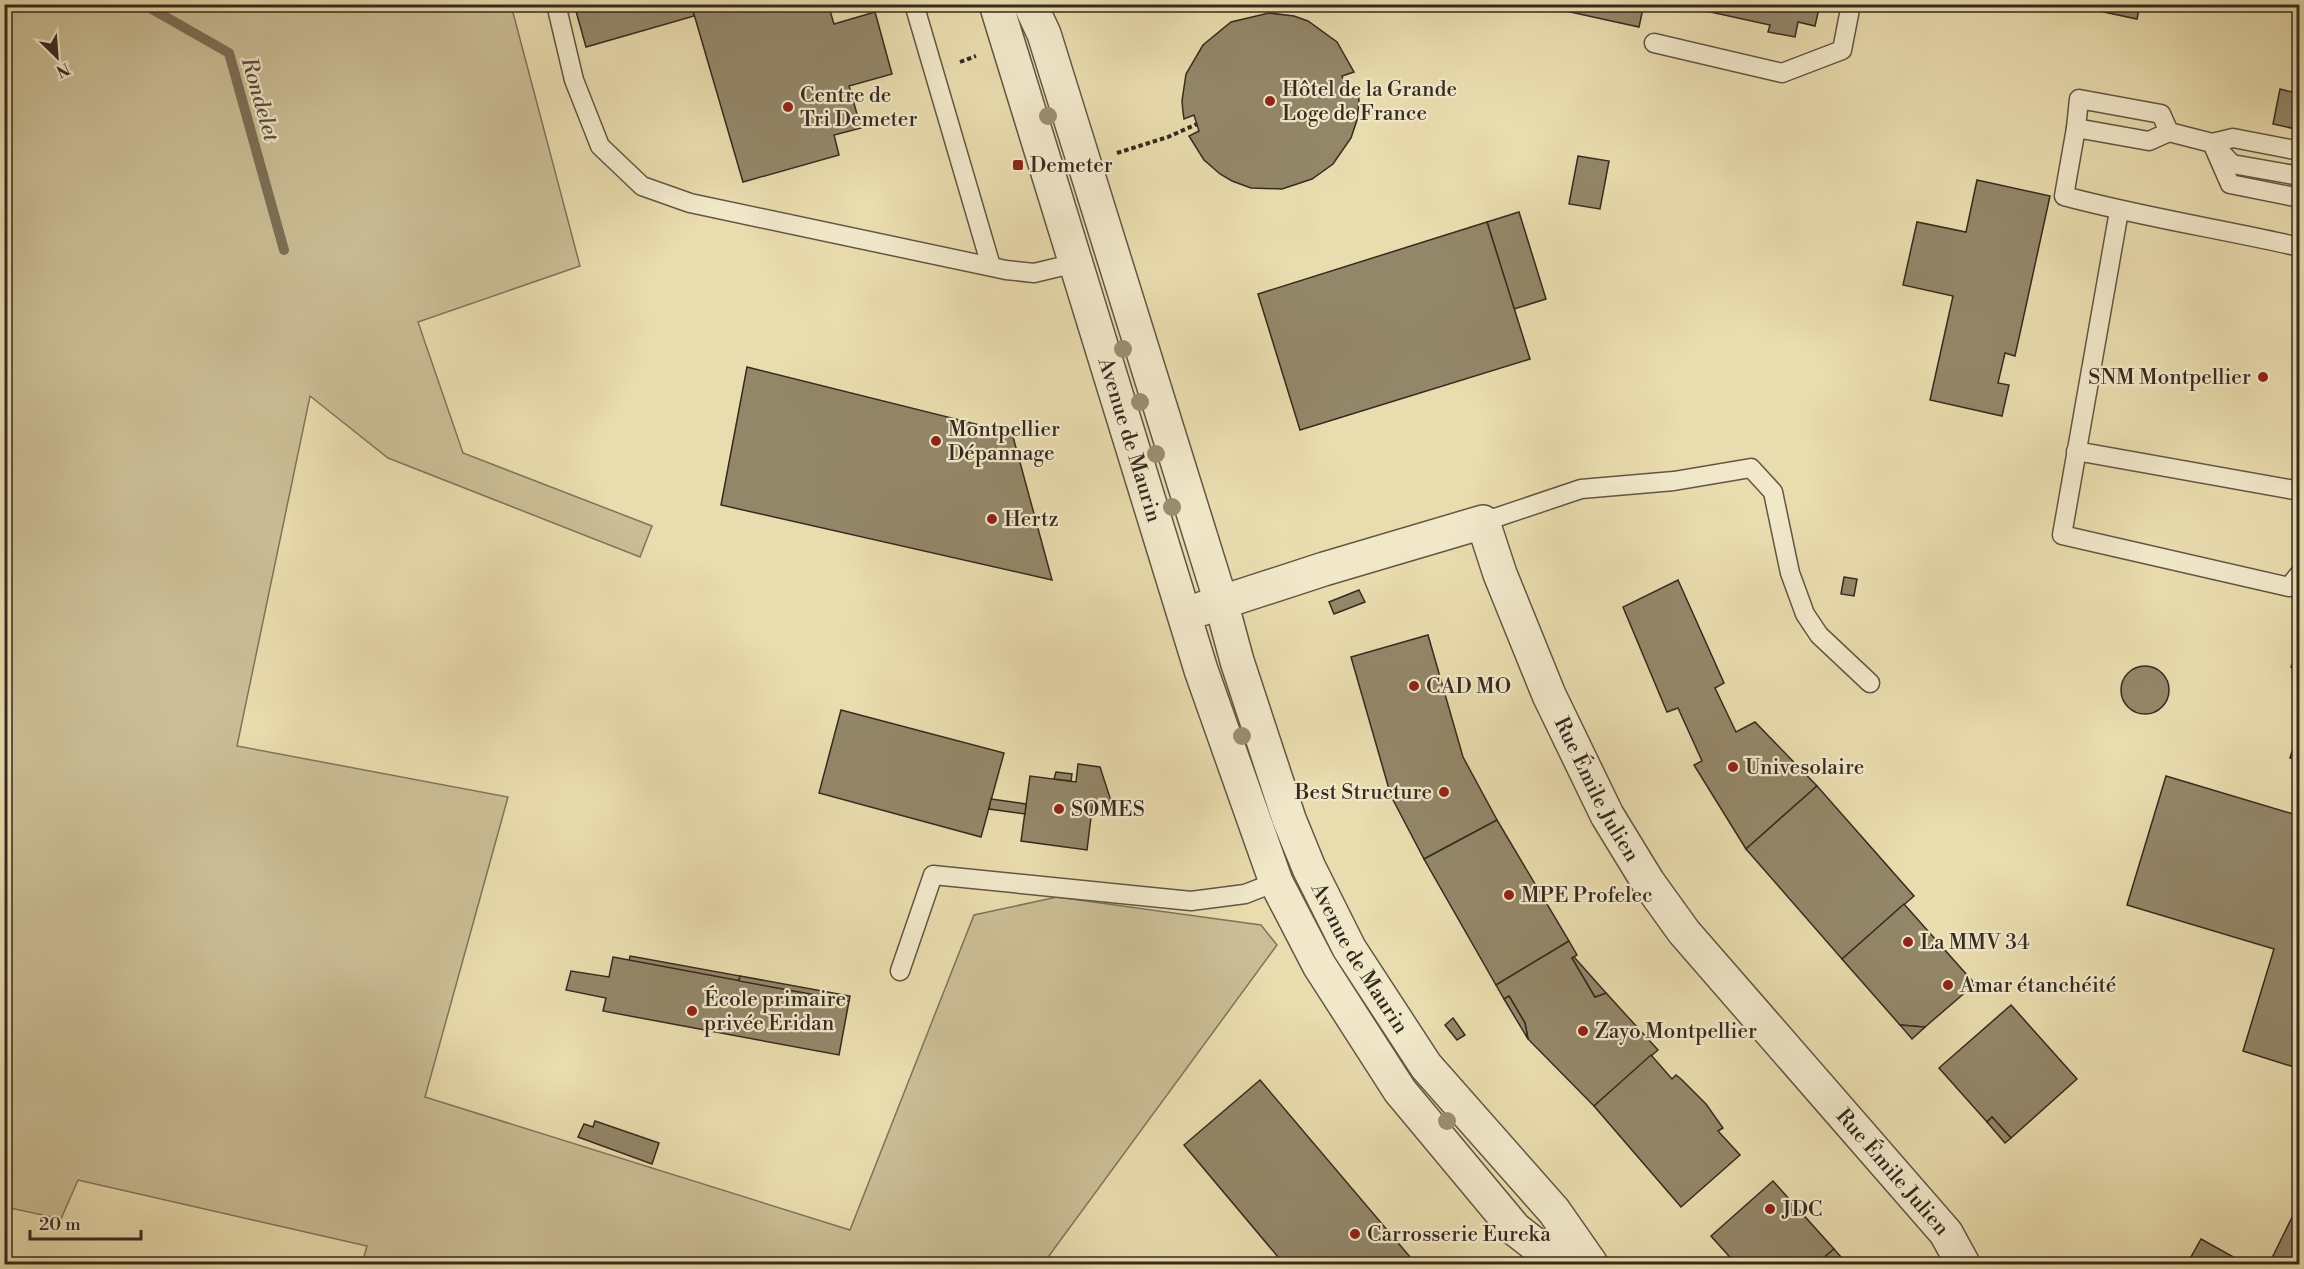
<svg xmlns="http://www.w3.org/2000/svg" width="2304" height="1269" viewBox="0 0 2304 1269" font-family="'Libre Bodoni',serif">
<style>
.green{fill:#cbbe96;stroke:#80745a;stroke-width:1.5}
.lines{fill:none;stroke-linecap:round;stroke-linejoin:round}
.stream{stroke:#7d7057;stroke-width:10}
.building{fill:#938769;stroke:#362a1f;stroke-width:1.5}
.service-casing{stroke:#635643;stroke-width:21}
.minor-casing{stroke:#635643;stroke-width:36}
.path{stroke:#362a1f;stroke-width:4;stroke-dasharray:4.5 3;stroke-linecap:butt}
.service{stroke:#f1e8ca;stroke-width:18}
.minor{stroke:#f1e8ca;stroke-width:33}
.tree{fill:#9b8e70}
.poi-dot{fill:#8f2418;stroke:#f1e8ca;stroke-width:2}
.labels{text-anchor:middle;stroke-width:4.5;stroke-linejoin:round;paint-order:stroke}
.poi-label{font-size:21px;fill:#362a1f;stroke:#f1e8ca;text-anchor:start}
.street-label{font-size:21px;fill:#362a1f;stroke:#f1e8ca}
.water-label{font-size:22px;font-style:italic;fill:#594d3b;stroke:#f1e8ca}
</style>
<rect width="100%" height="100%" fill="#e9dcae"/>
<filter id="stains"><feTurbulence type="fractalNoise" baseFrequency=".00333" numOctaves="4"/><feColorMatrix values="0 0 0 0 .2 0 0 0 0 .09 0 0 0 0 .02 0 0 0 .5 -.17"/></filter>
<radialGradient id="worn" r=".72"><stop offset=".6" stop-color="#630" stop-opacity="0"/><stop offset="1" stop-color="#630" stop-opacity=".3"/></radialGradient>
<polygon class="green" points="5,4 511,5 580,266 418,322 463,453 652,526 640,557 388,458 310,396 237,746 508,797 425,1097 850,1230 974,915 1057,897 1261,925 1277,945 1043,1264 362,1264 367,1246 78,1180 61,1219 5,1207"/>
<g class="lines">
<polyline class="stream" points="143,4 229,53 284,250"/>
</g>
<g class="building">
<polygon points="574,4 691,4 694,16 586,47"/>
<polygon points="691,4 828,4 834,24 875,12 892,74 849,86 861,128 834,135 839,155 743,182"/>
<polygon points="1563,4 1644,4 1639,27 1561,10"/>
<polygon points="1674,4 1820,4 1815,26 1798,22 1795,37 1768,32 1770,25"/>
<polygon points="2066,4 2140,4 2137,19"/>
<polygon points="1269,13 1294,16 1308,21 1337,42 1354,72 1342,76 1347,92 1358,88 1359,101 1357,120 1351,138 1333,164 1312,179 1282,189 1251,188 1232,181 1220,174 1204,160 1189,136 1199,131 1194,115 1184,119 1183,112 1182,101 1186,74 1203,45 1231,22"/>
<polygon points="2280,89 2300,94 2300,130 2273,124"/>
<polygon points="1578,156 1609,161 1600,209 1569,204"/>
<polygon points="1977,180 2050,196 2015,356 2005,353 1998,383 2009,385 2002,416 1930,400 1953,296 1903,285 1917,222 1966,232"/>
<polygon points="1519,212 1546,299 1514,309 1487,222"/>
<polygon points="1487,222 1530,359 1300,430 1258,294"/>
<polygon points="747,367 1012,433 1052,580 721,505"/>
<polygon points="1844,577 1857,579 1854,596 1841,594"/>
<polygon points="1678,580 1724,683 1715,688 1736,732 1755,722 1817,786 1746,849 1694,765 1702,761 1678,708 1667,712 1623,607"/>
<polygon points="1359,590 1365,602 1334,614 1329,602"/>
<polygon points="1428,635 1463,757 1497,820 1424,859 1391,796 1351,657"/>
<polygon points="2300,641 2300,670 2291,667"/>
<circle cx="2145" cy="690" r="24"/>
<polygon points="841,710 1004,753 981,837 819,793"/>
<polygon points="2300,725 2300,760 2290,758"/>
<polygon points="1078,764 1100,767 1112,804 1093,801 1087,850 1021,841 1030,776 1076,782"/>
<polygon points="1056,772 1072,774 1071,781 1054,779"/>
<polygon points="2166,776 2300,816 2300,1069 2243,1051 2274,949 2127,905"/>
<polygon points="1817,786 1914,896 1842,959 1746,849"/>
<polygon points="991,799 1026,804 1025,814 989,809"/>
<polygon points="1497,820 1569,941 1496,985 1424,859"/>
<polygon points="1904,904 1975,984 1925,1027 1900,1025 1842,959"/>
<polygon points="1569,941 1577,955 1572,958 1595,997 1606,993 1658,1050 1594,1106 1528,1039 1525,1023 1509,996 1504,999 1496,985"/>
<polygon points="630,956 740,976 739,981 629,961"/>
<polygon points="613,957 849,1001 839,1055 603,1011 606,998 566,990 571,971 609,977"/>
<polygon points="1574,957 1606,993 1595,997 1572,958"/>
<polygon points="740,976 850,996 849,1001 739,981"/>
<polygon points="1509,996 1525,1023 1528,1039 1504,999"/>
<polygon points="2011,1005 2077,1079 2011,1138 1992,1117 1987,1122 1939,1068"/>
<polygon points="1453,1018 1465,1035 1457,1040 1445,1025"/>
<polygon points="1900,1025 1925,1027 1912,1039"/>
<polygon points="1651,1055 1672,1079 1676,1075 1681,1079 1706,1104 1723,1128 1718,1131 1740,1155 1681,1207 1594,1106"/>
<polygon points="1260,1080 1416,1264 1284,1264 1184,1145"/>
<polygon points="1992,1117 2011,1138 2005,1143 1987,1122"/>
<polygon points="595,1121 659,1143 652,1164 578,1137 584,1124 593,1127"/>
<polygon points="1773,1181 1834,1249 1816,1264 1736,1264 1711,1236"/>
<polygon points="2300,1201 2300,1264 2269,1264"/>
<polygon points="2201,1239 2246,1264 2187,1264"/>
<polygon points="1834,1249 1847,1264 1816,1264"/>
</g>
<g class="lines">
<g class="service-casing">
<g id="service">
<polyline points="556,4 574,80 600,146 642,186 690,203 1006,270 1034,273 1076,263"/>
<polyline points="914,4 991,266"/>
<polyline points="1654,43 1782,73 1842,50 1851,4"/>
<polyline points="2076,128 2079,99 2161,114 2169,132"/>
<polyline points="2300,151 2233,138 2212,143 2230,184 2300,198"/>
<path d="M2300,176L2232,164L2212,143L2169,132L2149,141L2076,128L2064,196C2142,217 2221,229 2300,247"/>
<polyline points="2119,211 2062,535 2289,587 2300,573"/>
<polyline points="2076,451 2300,491"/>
<polyline points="1483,522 1581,489 1674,481 1751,468 1773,492 1790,573 1805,614 1819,635 1870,683"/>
<polyline points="900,971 933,875 1191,901 1245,894 1276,882"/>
</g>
</g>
<g class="minor-casing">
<g id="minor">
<path id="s1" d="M996,4L1201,670L1276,882L1319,965L1400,1091L1515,1229L1560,1264"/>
<path id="s2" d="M1030,4L1044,34L1221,602L1237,661L1289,819L1309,868L1349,948L1426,1066L1554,1211L1591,1264"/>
<path id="s3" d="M1201,609L1324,569L1483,522L1500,574L1549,695L1607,815L1648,882L1684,932L1946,1233L1963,1264"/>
</g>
</g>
<g class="path">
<polyline points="960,62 976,56"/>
<polyline points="1117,153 1168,137 1197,124"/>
</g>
<use href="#service" class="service"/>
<use href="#minor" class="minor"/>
</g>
<g class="tree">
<circle cx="1048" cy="116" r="9"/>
<circle cx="1123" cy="349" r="9"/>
<circle cx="1140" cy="402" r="9"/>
<circle cx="1156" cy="454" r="9"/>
<circle cx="1172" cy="507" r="9"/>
<circle cx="1242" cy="736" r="9"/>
<circle cx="1447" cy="1121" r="9"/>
</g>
<g class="poi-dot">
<circle cx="1270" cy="101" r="6"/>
<circle cx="788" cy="107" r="6"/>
<rect x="1012" y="159" width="12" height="12" rx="3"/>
<circle cx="2263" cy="377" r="6"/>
<circle cx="936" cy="441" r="6"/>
<circle cx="992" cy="519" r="6"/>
<circle cx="1414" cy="686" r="6"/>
<circle cx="1733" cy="767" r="6"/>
<circle cx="1444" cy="792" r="6"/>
<circle cx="1059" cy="809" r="6"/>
<circle cx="1509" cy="895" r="6"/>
<circle cx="1908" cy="942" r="6"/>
<circle cx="1948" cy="985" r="6"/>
<circle cx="692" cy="1011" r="6"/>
<circle cx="1583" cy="1031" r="6"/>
<circle cx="1770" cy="1209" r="6"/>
<circle cx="1355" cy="1234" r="6"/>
</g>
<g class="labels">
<g class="poi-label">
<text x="1282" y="96">Hôtel de la Grande<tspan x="1282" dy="24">Loge de France</tspan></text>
<text x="800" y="102">Centre de<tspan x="800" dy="24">Tri Demeter</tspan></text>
<text x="1030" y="172">Demeter</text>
<text x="2251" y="384" text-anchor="end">SNM Montpellier</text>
<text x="948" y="436">Montpellier<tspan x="948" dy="24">Dépannage</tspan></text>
<text x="1004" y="526">Hertz</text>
<text x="1426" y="693">CAD MO</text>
<text x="1745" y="774">Univesolaire</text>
<text x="1432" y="799" text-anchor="end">Best Structure</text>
<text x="1071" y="816">SOMES</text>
<text x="1521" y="902">MPE Profelec</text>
<text x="1920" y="949">La MMV 34</text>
<text x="1960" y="992">Amar étanchéité</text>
<text x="704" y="1006">École primaire<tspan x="704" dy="24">privée Eridan</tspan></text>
<text x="1595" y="1038">Zayo Montpellier</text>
<text x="1782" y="1216">JDC</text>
<text x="1367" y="1241">Carrosserie Eureka</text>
</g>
<g class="street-label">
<text dy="7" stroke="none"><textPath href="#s1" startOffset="456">Avenue de Maurin</textPath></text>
<text dy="7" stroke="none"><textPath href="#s3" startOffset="586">Rue Émile Julien</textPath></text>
<text dy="7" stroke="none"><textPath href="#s2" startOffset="1012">Avenue de Maurin</textPath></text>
<text dy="7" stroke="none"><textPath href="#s3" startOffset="1072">Rue Émile Julien</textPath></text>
</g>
<g class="water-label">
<text transform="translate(261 99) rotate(74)" y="8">Rondelet</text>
</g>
</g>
<rect width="2304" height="1269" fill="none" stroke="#e9dcae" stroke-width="24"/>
<rect x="6" y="6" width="2292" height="1257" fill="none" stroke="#362a1f" stroke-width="3"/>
<rect x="12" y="12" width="2280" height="1245" fill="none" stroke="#362a1f" stroke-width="1.5"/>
<g transform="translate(57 57) rotate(155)" stroke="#f1e8ca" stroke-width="4.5" paint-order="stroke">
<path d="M0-4.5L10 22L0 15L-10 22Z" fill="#362a1f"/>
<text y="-9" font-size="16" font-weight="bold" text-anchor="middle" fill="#362a1f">N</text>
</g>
<path d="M30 1230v9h111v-9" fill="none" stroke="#362a1f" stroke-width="3"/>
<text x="39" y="1230" font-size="18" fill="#362a1f" stroke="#f1e8ca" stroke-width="4.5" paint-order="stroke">20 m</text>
<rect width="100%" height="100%" filter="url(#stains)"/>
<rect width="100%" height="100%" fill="url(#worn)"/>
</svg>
